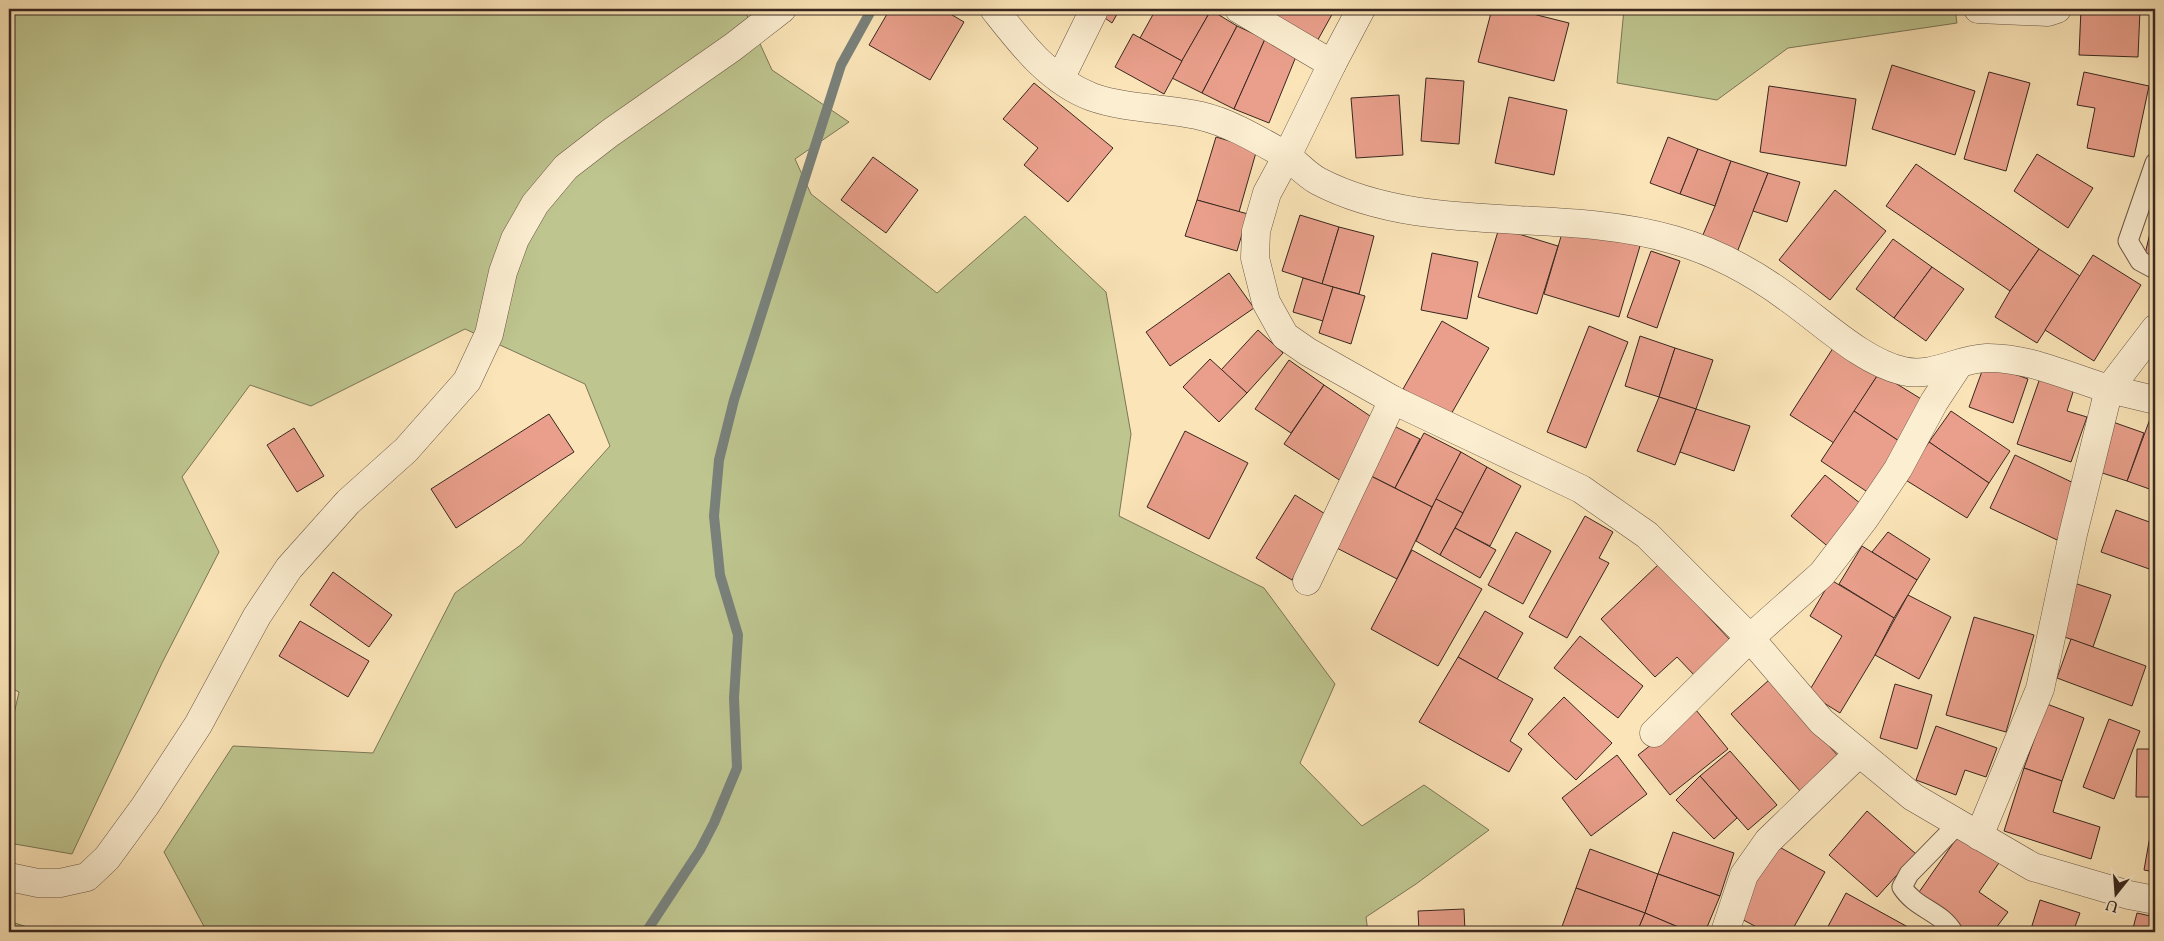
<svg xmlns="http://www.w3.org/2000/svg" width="2164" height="941" viewBox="0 0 2164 941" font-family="'Sorts Mill Goudy',serif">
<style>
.green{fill:#bec58f;stroke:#7c7657}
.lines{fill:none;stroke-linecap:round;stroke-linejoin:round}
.stream{stroke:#79817b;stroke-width:10}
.building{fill:#e99f8b;stroke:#39271f}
.service-casing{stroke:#6a5645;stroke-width:21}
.minor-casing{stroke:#6a5645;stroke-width:29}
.service{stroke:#fceed1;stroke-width:19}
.minor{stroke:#fceed1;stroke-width:28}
</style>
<rect width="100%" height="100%" fill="#fbe5b8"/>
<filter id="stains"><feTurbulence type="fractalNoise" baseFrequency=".004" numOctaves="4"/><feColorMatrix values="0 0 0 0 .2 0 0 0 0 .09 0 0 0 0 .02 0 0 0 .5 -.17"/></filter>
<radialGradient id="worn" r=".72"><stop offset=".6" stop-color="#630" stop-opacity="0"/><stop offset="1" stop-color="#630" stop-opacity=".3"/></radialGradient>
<g class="green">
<polygon points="9,9 744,9 772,70 849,122 795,159 811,194 937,293 1025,216 1106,292 1131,434 1119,516 1264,588 1335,684 1300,763 1362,826 1424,785 1489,830 1416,884 1366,917 1368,932 207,932 164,852 233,746 373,753 455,593 522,544 610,446 585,384 465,329 311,406 250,385 182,477 219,552 162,663 72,854 9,843 9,736 19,692 9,687"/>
<polygon points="1624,9 1955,9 1957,23 1788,48 1717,100 1617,83"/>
<polygon points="9,921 36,930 38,932 9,932"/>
</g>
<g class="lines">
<polyline class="stream" points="646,932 700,850 714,823 737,768 734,698 738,635 720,575 714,516 719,460 734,400 841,65 872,9"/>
</g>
<g class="building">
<polygon points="890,9 942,9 964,22 930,80 869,45"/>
<polygon points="1092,9 1120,9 1112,23"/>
<polygon points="1156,9 1211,10 1182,61 1140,38"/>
<polygon points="1272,9 1335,9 1315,45 1266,19"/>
<polygon points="1492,9 1513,9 1569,23 1554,81 1478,62"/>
<polygon points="2081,9 2140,10 2138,57 2079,55"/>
<polygon points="1211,10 1237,26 1202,93 1172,78"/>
<polygon points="1237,26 1265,39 1234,109 1202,93"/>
<polygon points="1133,34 1182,61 1164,94 1115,67"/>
<polygon points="1265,39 1297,54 1269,123 1234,109"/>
<polygon points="1892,65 1975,91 1955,155 1872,129"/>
<polygon points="1989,72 2030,83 2006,171 1964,159"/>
<polygon points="2084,72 2149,86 2134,157 2087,148 2095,108 2077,105"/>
<polygon points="1426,78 1464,81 1459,144 1421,141"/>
<polygon points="1034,83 1113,148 1068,202 1024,165 1038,148 1003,119"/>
<polygon points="1769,86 1856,99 1846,166 1760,152"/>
<polygon points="1399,95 1403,155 1356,158 1351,98"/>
<polygon points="1509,97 1567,110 1554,175 1495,163"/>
<polygon points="1216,137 1257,149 1239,212 1197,200"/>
<polygon points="1668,137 1698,149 1680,194 1650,183"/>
<polygon points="1698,149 1731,161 1715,206 1680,194"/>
<polygon points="2037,154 2093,188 2068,228 2014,191"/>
<polygon points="873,157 918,190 886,233 841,200"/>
<polygon points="1731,161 1768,173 1736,255 1700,242 1715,206"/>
<polygon points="1916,164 2039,249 2010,291 1886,206"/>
<polygon points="1768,173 1800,182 1787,222 1753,211"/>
<polygon points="1835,190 1886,231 1830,300 1779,260"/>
<polygon points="1197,200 1248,214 1237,251 1185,236"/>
<polygon points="2155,212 2155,256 2145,254"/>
<polygon points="1300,215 1339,227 1322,284 1282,271"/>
<polygon points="1565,223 1640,246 1619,317 1544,294"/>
<polygon points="1339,227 1374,236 1359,294 1322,284"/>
<polygon points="1499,228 1558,246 1537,314 1478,297"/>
<polygon points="1893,239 1932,267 1894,318 1856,289"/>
<polygon points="2039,249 2080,276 2037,343 1995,317 2010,291"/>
<polygon points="1651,251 1680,261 1657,328 1627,317"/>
<polygon points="1432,253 1478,262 1467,319 1421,310"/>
<polygon points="2093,255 2141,285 2094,361 2045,330"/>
<polygon points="1932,267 1964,289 1926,341 1894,318"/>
<polygon points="1229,273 1254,308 1170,366 1146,332"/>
<polygon points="1303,278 1333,287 1323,321 1293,312"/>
<polygon points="1333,287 1365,296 1351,344 1319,333"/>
<polygon points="1442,321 1489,348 1450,416 1403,389"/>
<polygon points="1589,326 1628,342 1586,448 1547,432"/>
<polygon points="1258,330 1283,353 1247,393 1221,370"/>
<polygon points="1640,336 1675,348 1659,397 1625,386"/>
<polygon points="1835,345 1879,373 1834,443 1790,415"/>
<polygon points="1675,348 1713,360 1696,409 1659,397"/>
<polygon points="1210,359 1247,393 1219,422 1183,387"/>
<polygon points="1289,360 1324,385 1291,433 1255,409"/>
<polygon points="1985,363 2028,379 2013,423 1969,407"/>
<polygon points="1879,373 1931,405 1905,445 1854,411"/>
<polygon points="2040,378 2074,389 2067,411 2087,417 2071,462 2017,444"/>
<polygon points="1324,385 1379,422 1341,481 1284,444"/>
<polygon points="1659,397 1696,409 1675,465 1637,451"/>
<polygon points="1696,409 1750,426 1734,471 1680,452"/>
<polygon points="1854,411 1905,445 1869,493 1821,461"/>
<polygon points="1951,411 2010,451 1989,483 1929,442"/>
<polygon points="549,414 574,452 456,528 431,489"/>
<polygon points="2150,419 2155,421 2155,491 2127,481"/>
<polygon points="2110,421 2144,433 2127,481 2093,470"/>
<polygon points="1390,424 1420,439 1395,488 1365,473"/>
<polygon points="294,428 324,476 297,492 267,445"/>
<polygon points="1185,431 1248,463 1209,539 1147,507"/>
<polygon points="1424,433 1461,452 1432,507 1395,488"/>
<polygon points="1929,442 1989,483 1967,518 1904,479"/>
<polygon points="1461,452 1487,467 1463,513 1436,499"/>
<polygon points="2015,455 2082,487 2057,540 1990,508"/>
<polygon points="1487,467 1521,486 1490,546 1455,528"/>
<polygon points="1365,473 1432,507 1397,579 1331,545"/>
<polygon points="1825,475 1866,508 1831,549 1791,516"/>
<polygon points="1295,495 1330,517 1292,580 1256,558"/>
<polygon points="1436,499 1463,513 1440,555 1416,541"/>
<polygon points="2116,510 2155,524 2155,571 2101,552"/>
<polygon points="1585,516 1613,532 1599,558 1609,563 1567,638 1529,617"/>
<polygon points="1455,528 1496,550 1480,578 1440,555"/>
<polygon points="1516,532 1551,551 1523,604 1488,585"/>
<polygon points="1888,532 1930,559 1917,580 1872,552"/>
<polygon points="1862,546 1917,580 1894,618 1839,584"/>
<polygon points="1412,550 1482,589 1438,666 1371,629"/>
<polygon points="1659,564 1732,642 1695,676 1677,657 1655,677 1601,619"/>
<polygon points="333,572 392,615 369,647 310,605"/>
<polygon points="1831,580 1894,618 1875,655 1840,713 1808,693 1842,636 1810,616"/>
<polygon points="2074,583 2111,595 2093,647 2056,634"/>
<polygon points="1908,595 1951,617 1919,679 1875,655"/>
<polygon points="1485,611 1523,633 1497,679 1458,657"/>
<polygon points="1974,617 2034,635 2006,732 1946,715"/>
<polygon points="300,621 369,661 348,697 279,656"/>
<polygon points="1580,636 1643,686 1618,718 1554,668"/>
<polygon points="2071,639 2146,666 2132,706 2057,678"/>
<polygon points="1458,657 1533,699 1510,741 1522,749 1509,772 1419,722"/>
<polygon points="1769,680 1840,758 1801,792 1731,714"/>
<polygon points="1895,684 1932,695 1917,749 1880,738"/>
<polygon points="1564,697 1612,743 1576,780 1528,734"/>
<polygon points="2047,704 2084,718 2062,781 2024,768"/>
<polygon points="1696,710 1728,749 1670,795 1638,755"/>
<polygon points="2109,719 2140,731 2114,799 2083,787"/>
<polygon points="1936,726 1997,748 1986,777 1965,770 1956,795 1916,780"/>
<polygon points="2137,749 2155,749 2155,797 2136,797"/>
<polygon points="1730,751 1777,805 1748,830 1700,776"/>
<polygon points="1617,755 1647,794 1591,836 1562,798"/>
<polygon points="2024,768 2062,781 2053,812 2100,827 2091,859 2004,831"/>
<polygon points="1700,776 1737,818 1714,839 1676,800"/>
<polygon points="1867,811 1916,854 1877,897 1829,855"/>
<polygon points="2153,819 2155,819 2155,872 2144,870"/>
<polygon points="1673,832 1734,853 1720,896 1658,874"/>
<polygon points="1961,832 2001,860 1979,892 2008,912 1993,932 1969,932 1917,895"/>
<polygon points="1772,843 1825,872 1791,932 1766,932 1732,914"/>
<polygon points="1590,849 1658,874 1645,913 1576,888"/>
<polygon points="1658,874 1720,896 1705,932 1690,932 1645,913"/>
<polygon points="1576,888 1645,913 1637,932 1560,932"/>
<polygon points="1846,893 1917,932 1825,932"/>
<polygon points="2040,900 2080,913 2073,932 2030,932"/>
<polygon points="1464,909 1465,932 1419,932 1418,911"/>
<polygon points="1645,913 1690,932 1637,932"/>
<polygon points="2137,913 2155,917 2155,932 2132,932"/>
</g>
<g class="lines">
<g class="service-casing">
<g id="service">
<polyline points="2155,163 2128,241 2140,261 2155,269"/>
<path d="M1953,932C1941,911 1916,909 1902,887L1909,874L1958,824"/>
</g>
</g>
<g class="minor-casing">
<g id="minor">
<path d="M994,9C1021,43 1049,81 1092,97C1126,109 1165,108 1201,116C1231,123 1260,141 1287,156L1267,193L1256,231L1255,258L1266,302L1285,336L1308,352L1393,400L1581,489L1647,535L1750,638L1822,722L1913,797L2033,867L2129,895L2155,900"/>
<polyline points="1239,9 1332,64"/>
<path d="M1361,9L1332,64L1287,156C1297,164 1307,175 1318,181C1425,237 1561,206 1674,240C1716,252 1753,272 1788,298C1822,322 1863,362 1903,371C1932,378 1958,359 1986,358C2028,357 2069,377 2109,389L2155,329"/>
<polyline points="1978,9 2048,12 2057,9"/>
<polyline points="1060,79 1094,10"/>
<polyline points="1307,581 1393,400"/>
<polyline points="1654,733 1750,638 1822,574 1865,518 1898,469 1934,402 1959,364"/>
<polyline points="1979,836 2040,689 2073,534 2109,389 2155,400"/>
<polyline points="9,877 38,883 60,883 87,877 107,858 145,806 198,725 257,616 289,568 348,502 406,450 467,381 489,334 503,272 515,239 535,204 566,167 610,133 733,47 782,9"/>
<polyline points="1725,932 1744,875 1768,841 1859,753"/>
</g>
</g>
<use href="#service" class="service"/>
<use href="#minor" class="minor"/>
</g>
<rect width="2164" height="941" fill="none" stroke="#fbe5b8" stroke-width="30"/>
<rect x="10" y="10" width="2144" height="921" fill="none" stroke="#39271f" stroke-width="2.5"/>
<rect x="15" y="15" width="2134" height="911" fill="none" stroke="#39271f"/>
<g transform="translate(2116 894) rotate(197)" stroke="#fceed1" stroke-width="4" paint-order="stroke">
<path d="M0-4L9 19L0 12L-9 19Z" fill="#39271f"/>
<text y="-8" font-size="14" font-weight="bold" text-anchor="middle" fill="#39271f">U</text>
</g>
<rect width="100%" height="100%" filter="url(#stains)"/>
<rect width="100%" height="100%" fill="url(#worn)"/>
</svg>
